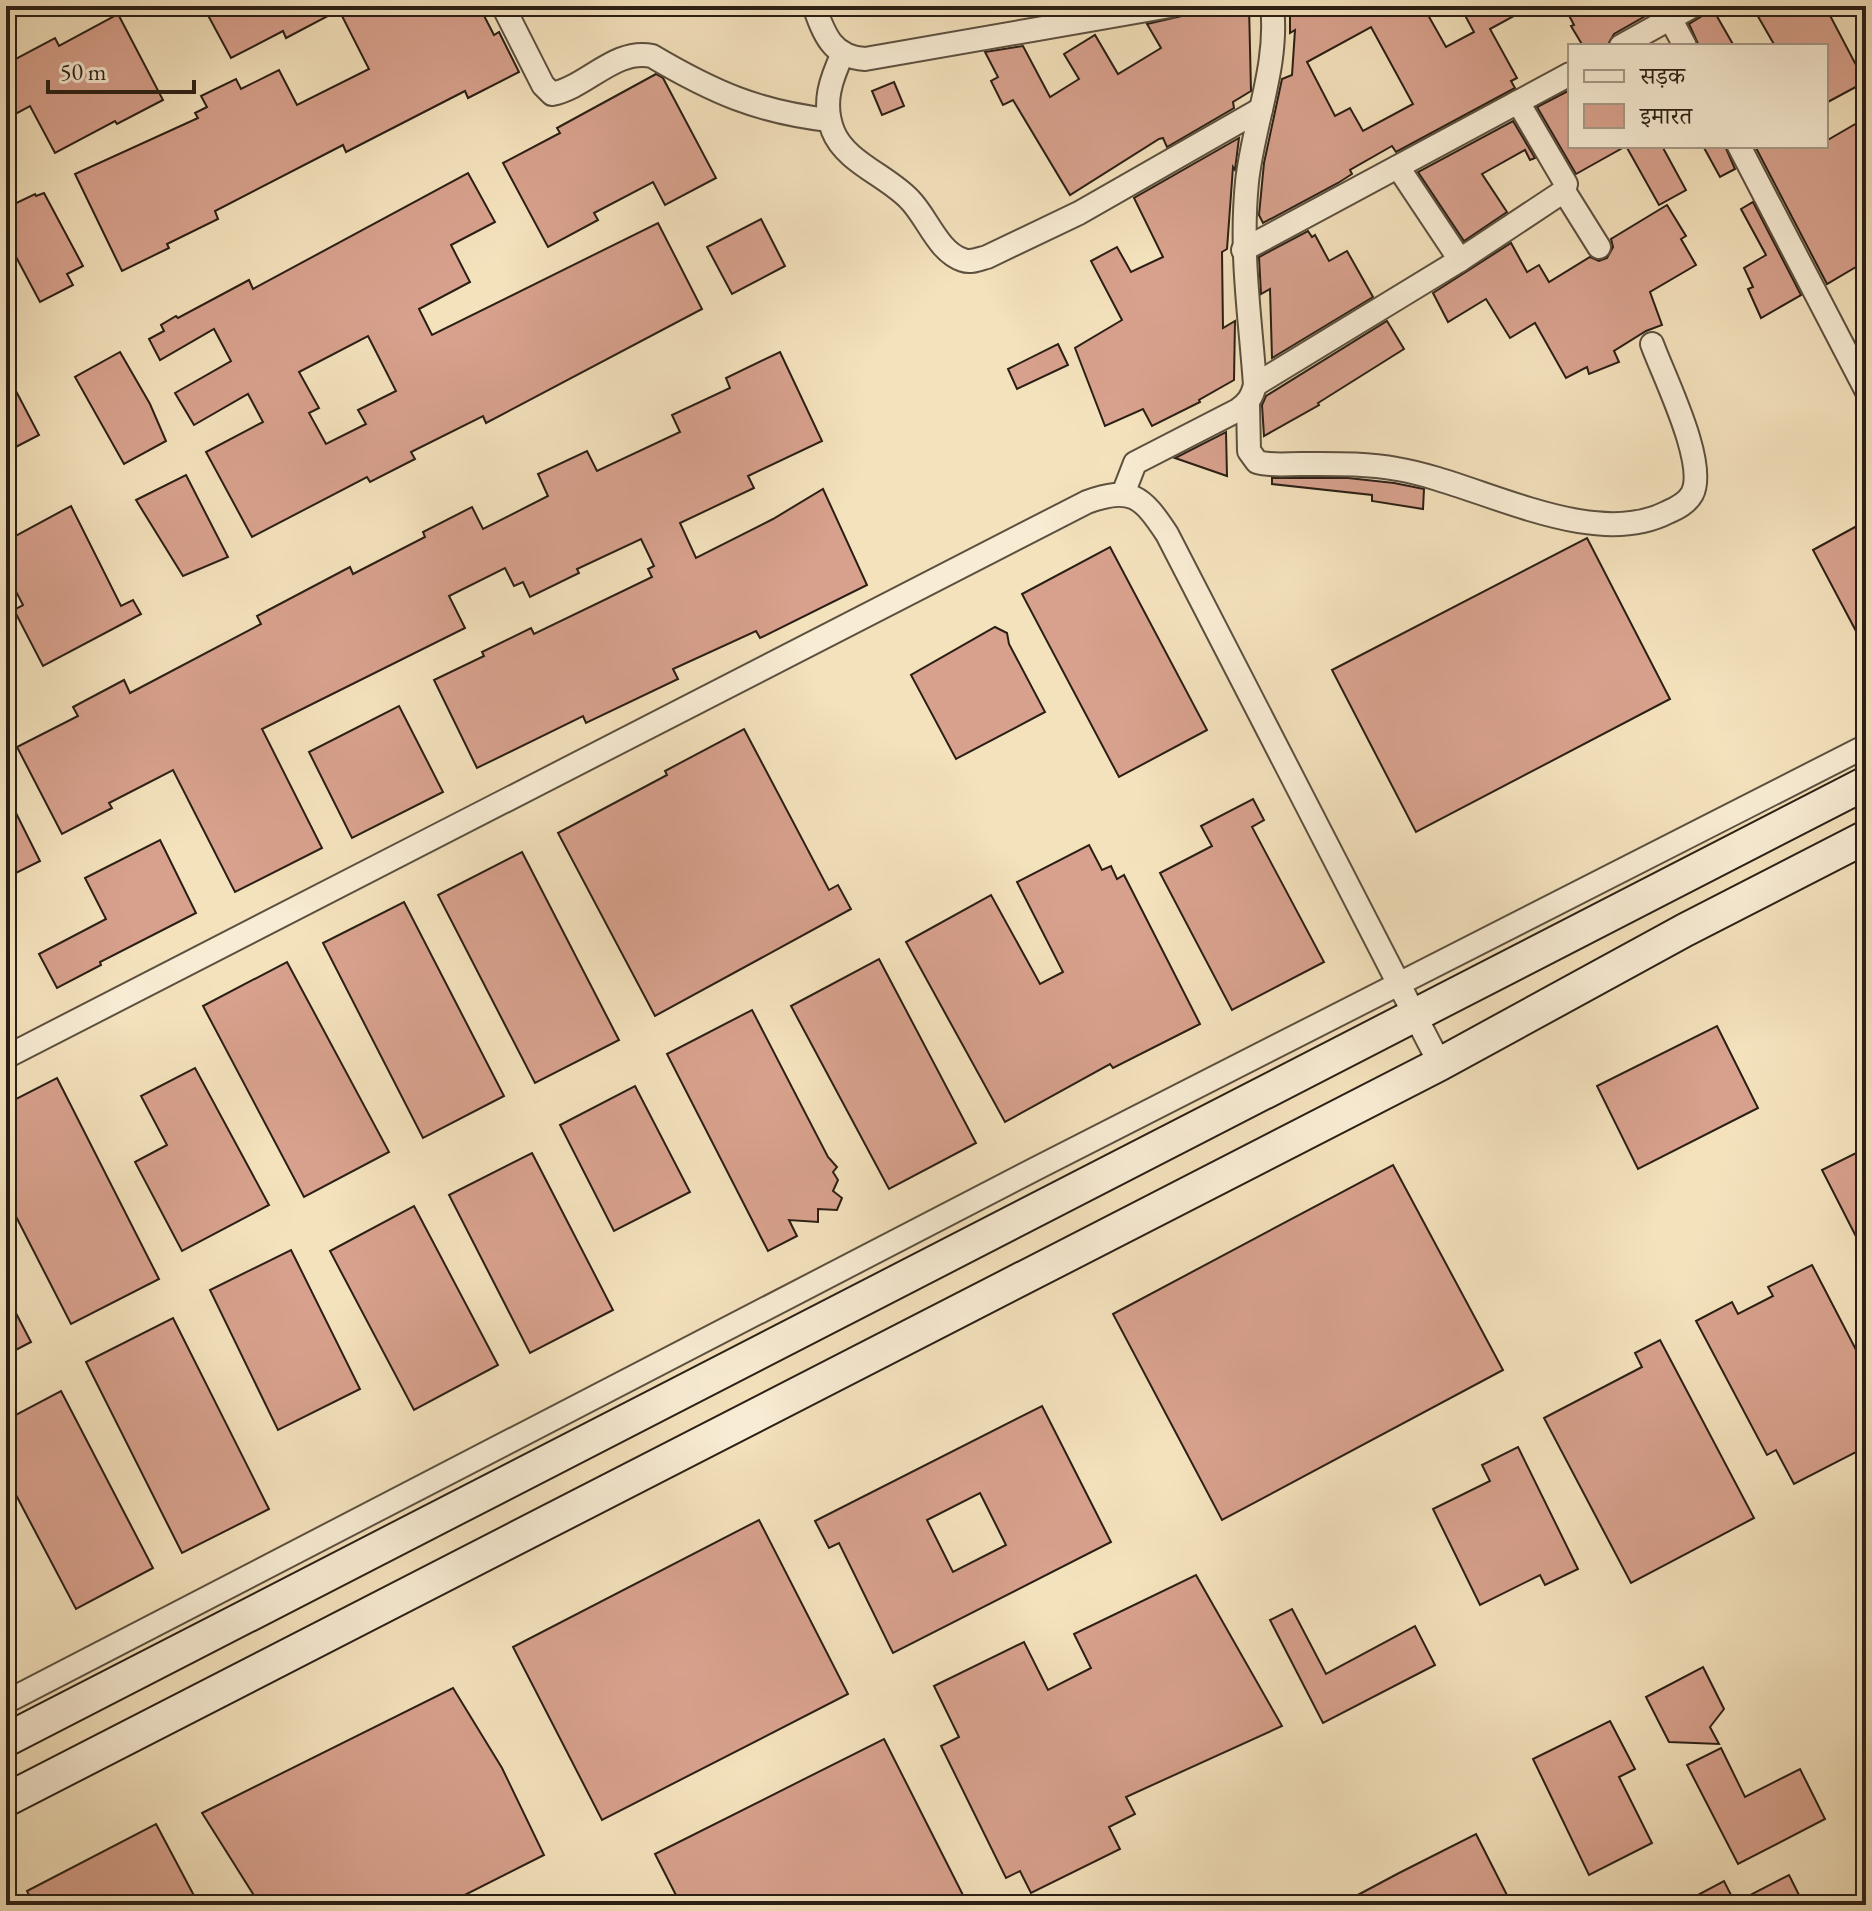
<svg xmlns="http://www.w3.org/2000/svg" width="1872" height="1911" viewBox="0 0 1872 1911" font-family="'EB Garamond','Noto Serif Devanagari',serif">
<style>
.building{fill:#d8a18d;stroke:#2a1f15;stroke-width:2;fill-rule:evenodd}
.lines{fill:none;stroke-linecap:round;stroke-linejoin:round}
.minor-casing{stroke:#5c503f;stroke-width:26}
.secondary-casing{stroke:#2a1f15;stroke-width:36}
.minor{stroke:#f8ecd4;stroke-width:22}
.secondary{stroke:#f8ecd4;stroke-width:32}
</style>
<rect width="100%" height="100%" fill="#f4e2bd"/>
<filter id="stains"><feTurbulence type="fractalNoise" baseFrequency=".0025" numOctaves="4"/><feColorMatrix values="0 0 0 0 .2 0 0 0 0 .09 0 0 0 0 .02 0 0 0 .5 -.17"/></filter>
<radialGradient id="worn" r=".72"><stop offset=".6" stop-color="#630" stop-opacity="0"/><stop offset="1" stop-color="#630" stop-opacity=".3"/></radialGradient>
<g class="building">
<polygon points="203,6 479,6 494,35 499,32 519,72 468,98 465,91 346,152 343,145 215,211 218,219 167,244 169,248 122,271 75,174 198,118 195,113 207,107 201,96 236,79 241,89 279,70 297,105 369,69 339,10 286,38 283,31 231,58"/>
<polygon points="1225,6 1249,6 1251,91 1233,102 1234,108 1167,147 1163,138 1159,139 1070,195 1013,100 1003,105 991,81 998,77 985,52 1023,46 1050,97 1079,79 1064,54 1095,35 1118,74 1161,48 1147,24"/>
<path d="M1290,6H1423L1446,47L1474,32L1460,6H1532L1490,29L1517,78L1511,81L1515,88L1396,152L1392,146L1350,170L1352,174L1338,183L1263,223L1259,215L1264,163L1282,79L1292,75L1295,30L1290,33ZM1371,27L1413,104L1363,131L1350,108L1335,116L1307,62Z"/>
<polygon points="1564,6 1663,6 1614,34 1607,46 1583,46 1571,26 1574,25"/>
<polygon points="1707,6 1711,6 1734,46 1699,46 1689,24 1705,14"/>
<polygon points="1752,6 1825,6 1865,82 1826,103 1826,46 1775,46"/>
<polygon points="118,14 163,100 117,124 115,121 55,153 30,106 6,119 6,64 55,38 59,46"/>
<polygon points="656,74 663,78 716,178 665,205 653,182 594,213 598,220 548,247 503,163 560,133 557,128"/>
<polygon points="894,82 904,106 882,115 872,91"/>
<polygon points="1570,90 1570,146 1626,146 1576,174 1537,107"/>
<polygon points="1513,121 1535,158 1530,160 1525,150 1482,174 1507,212 1464,241 1418,172"/>
<polygon points="1857,123 1866,138 1866,261 1827,284 1755,146 1826,146 1826,141"/>
<polygon points="1239,138 1235,170 1233,167 1227,249 1222,252 1223,328 1235,321 1234,380 1199,400 1200,402 1152,426 1143,409 1105,426 1075,348 1122,320 1091,261 1117,247 1131,272 1163,257 1134,198"/>
<polygon points="1626,146 1662,146 1686,190 1659,205"/>
<polygon points="1703,146 1725,146 1735,169 1720,177"/>
<path d="M468,173L495,222L451,245L470,282L419,309L432,335L658,223L702,309L486,423L483,416L411,452L415,459L370,482L367,477L252,537L206,452L263,422L248,394L194,425L175,393L231,361L214,329L160,360L149,339L164,331L161,325L176,316L178,318L249,280L253,289ZM368,336L396,391L358,410L366,424L326,444L309,413L319,408L299,372Z"/>
<polygon points="44,193 83,266 67,274 73,285 40,302 6,238 6,208 35,194 36,196"/>
<polygon points="1753,202 1801,295 1761,318 1748,289 1753,287 1744,268 1766,255 1741,209"/>
<polygon points="1667,205 1686,236 1681,239 1696,265 1650,292 1662,325 1646,331 1614,351 1619,362 1589,374 1587,367 1566,378 1535,323 1510,338 1486,299 1448,322 1433,293 1511,243 1527,272 1539,265 1549,282 1590,257 1599,261 1607,258 1613,247 1611,239"/>
<polygon points="761,219 785,266 732,294 707,247"/>
<polygon points="1308,231 1312,237 1315,235 1329,261 1347,251 1373,297 1272,358 1270,289 1261,294 1259,257"/>
<polygon points="1387,321 1404,349 1318,403 1319,405 1264,436 1262,405 1266,396"/>
<polygon points="1058,344 1068,365 1017,389 1008,369"/>
<polygon points="120,352 150,404 166,441 124,464 75,377"/>
<polygon points="780,352 822,441 748,476 754,488 680,523 696,558 773,519 823,489 867,585 760,638 756,631 673,669 678,679 586,723 583,716 477,768 434,680 484,656 482,652 531,628 534,634 652,577 648,569 654,566 641,539 577,569 579,573 530,597 523,582 514,586 505,568 449,596 465,628 262,729 322,848 235,892 173,770 109,803 112,808 62,834 17,747 78,716 73,707 124,680 130,693 261,624 257,616 350,567 353,574 425,537 423,532 472,507 483,529 548,496 538,474 587,451 597,471 680,432 672,415 730,388 726,378"/>
<polygon points="6,372 39,435 6,452"/>
<polygon points="1226,432 1227,476 1175,458"/>
<polygon points="186,475 228,557 183,576 136,500"/>
<polygon points="1272,478 1348,478 1394,483 1424,489 1423,509 1372,501 1372,495 1272,484"/>
<polygon points="71,506 121,606 133,600 141,614 43,666 14,610 23,605 6,572 6,541"/>
<polygon points="1866,521 1866,650 1813,550"/>
<polygon points="1587,538 1670,699 1416,832 1332,670"/>
<polygon points="1110,547 1207,730 1119,777 1022,594"/>
<polygon points="995,627 1007,633 1009,644 1045,712 956,759 911,675"/>
<polygon points="399,706 443,792 352,838 309,752"/>
<polygon points="744,729 829,890 838,885 851,909 655,1016 558,833 667,775 665,771"/>
<polygon points="6,793 40,861 6,878"/>
<polygon points="1253,799 1264,820 1252,827 1324,962 1232,1010 1160,873 1212,846 1201,826"/>
<polygon points="160,840 196,913 100,962 101,965 57,988 39,954 106,919 85,878"/>
<polygon points="1089,845 1102,870 1111,866 1117,879 1124,875 1200,1024 1113,1068 1110,1064 1005,1122 906,942 991,895 1040,984 1063,972 1017,882"/>
<polygon points="522,852 619,1040 535,1083 438,895"/>
<polygon points="404,902 504,1096 423,1138 323,943"/>
<polygon points="879,959 976,1143 889,1189 791,1006"/>
<polygon points="287,962 389,1152 304,1197 203,1006"/>
<polygon points="752,1010 828,1157 837,1167 833,1172 838,1180 833,1191 842,1198 837,1210 818,1209 818,1222 789,1220 797,1236 768,1251 667,1054"/>
<polygon points="1717,1026 1758,1108 1638,1169 1597,1086"/>
<polygon points="195,1068 269,1205 182,1251 135,1162 167,1145 141,1096"/>
<polygon points="57,1078 159,1279 71,1324 6,1197 6,1104"/>
<polygon points="635,1086 690,1192 614,1231 560,1125"/>
<polygon points="1866,1148 1866,1256 1822,1170"/>
<polygon points="532,1153 613,1310 530,1353 449,1195"/>
<polygon points="1393,1165 1503,1370 1222,1520 1113,1314"/>
<polygon points="414,1206 498,1365 414,1410 330,1251"/>
<polygon points="291,1250 360,1389 278,1430 210,1290"/>
<polygon points="1812,1265 1866,1369 1866,1447 1794,1484 1776,1450 1767,1455 1696,1321 1732,1302 1738,1314 1773,1296 1768,1287"/>
<polygon points="6,1294 31,1342 6,1355"/>
<polygon points="173,1318 269,1509 182,1553 86,1362"/>
<polygon points="1660,1340 1754,1518 1631,1583 1544,1418 1642,1367 1635,1353"/>
<polygon points="61,1391 153,1568 76,1609 6,1476 6,1420"/>
<path d="M1042,1406L1111,1542L893,1653L839,1543L829,1548L815,1521ZM980,1493L1006,1545L953,1572L927,1520Z"/>
<polygon points="1518,1447 1578,1569 1545,1585 1540,1575 1480,1605 1433,1509 1490,1481 1482,1465"/>
<polygon points="759,1520 848,1694 602,1820 513,1647"/>
<polygon points="1196,1575 1282,1726 1126,1797 1135,1814 1109,1827 1120,1849 1031,1893 1020,1871 1006,1878 941,1746 959,1737 934,1686 1024,1642 1048,1690 1091,1668 1074,1634"/>
<polygon points="1292,1609 1326,1674 1415,1626 1435,1665 1323,1723 1270,1620"/>
<polygon points="1703,1667 1724,1709 1710,1727 1719,1744 1669,1742 1646,1697"/>
<polygon points="453,1688 502,1768 544,1855 445,1905 260,1905 202,1813"/>
<polygon points="1610,1721 1635,1769 1619,1777 1652,1843 1589,1875 1533,1759"/>
<polygon points="884,1739 968,1905 681,1905 655,1854"/>
<polygon points="1721,1748 1745,1797 1800,1769 1825,1819 1738,1864 1687,1765"/>
<polygon points="156,1824 199,1905 34,1905 27,1891"/>
<polygon points="1476,1834 1512,1905 1339,1905 1399,1873"/>
<polygon points="1789,1875 1804,1905 1679,1905 1724,1881 1735,1903"/>
</g>
<g class="lines">
<g class="minor-casing">
<g id="minor">
<path d="M503,6L543,85L552,94C587,87 615,48 652,56C713,92 758,112 829,120"/>
<path d="M814,6C824,34 832,57 865,59L1170,6"/>
<polyline points="1670,18 1685,46"/>
<polyline points="1621,46 1693,6"/>
<path d="M843,53C831,79 822,103 833,131C845,162 888,176 910,200C927,217 938,252 963,260C971,263 979,259 987,257L1079,213L1261,109"/>
<polyline points="1518,102 1566,184 1564,191 1599,247"/>
<polyline points="1739,146 1866,390"/>
<polyline points="1398,167 1460,260"/>
<polyline points="1243,250 1570,74"/>
<polyline points="1255,385 1460,260 1564,191"/>
<path d="M1248,404L1249,451L1257,462C1271,466 1286,464 1300,464C1333,464 1365,463 1397,469C1477,482 1591,552 1668,512C1677,508 1687,503 1692,494C1708,464 1664,377 1652,344"/>
<path d="M1123,494L1135,463L1238,410C1248,403 1252,397 1255,385C1250,315 1240,253 1247,182C1253,124 1279,65 1272,6"/>
<path d="M6,1057L1087,502C1131,486 1142,496 1167,534L1440,1064"/>
<polyline points="6,1702 1043,1165 1866,746"/>
</g>
</g>
<g class="secondary-casing">
<g id="secondary">
<polyline points="6,1740 1866,783"/>
<polyline points="6,1800 1440,1064 1685,930 1866,837"/>
</g>
</g>
<use href="#minor" class="minor"/>
<use href="#secondary" class="secondary"/>
</g>
<rect width="1872" height="1911" fill="none" stroke="#f4e2bd" stroke-width="32"/>
<rect x="8" y="8" width="1856" height="1895" fill="none" stroke="#2a1f15" stroke-width="4"/>
<rect x="16" y="16" width="1840" height="1879" fill="none" stroke="#2a1f15" stroke-width="2"/>
<rect x="1568" y="44" width="260" height="104" fill="#f8ecd4" stroke="#a69a88" stroke-width="2"/>
<rect x="1584" y="70" width="40" height="12" fill="#f8ecd4" stroke="#a69a88" stroke-width="2"/>
<text x="1640" y="84" font-size="24" fill="#2a1f15">सड़क</text>
<rect x="1584" y="104" width="40" height="24" fill="#d8a18d" stroke="#a69a88" stroke-width="2"/>
<text x="1640" y="124" font-size="24" fill="#2a1f15">इमारत</text>
<path d="M48 80v12h146v-12" fill="none" stroke="#2a1f15" stroke-width="4"/>
<text x="60" y="80" font-size="24" fill="#2a1f15" stroke="#f8ecd4" stroke-width="6" paint-order="stroke">50 m</text>
<rect width="100%" height="100%" filter="url(#stains)"/>
<rect width="100%" height="100%" fill="url(#worn)"/>
</svg>
